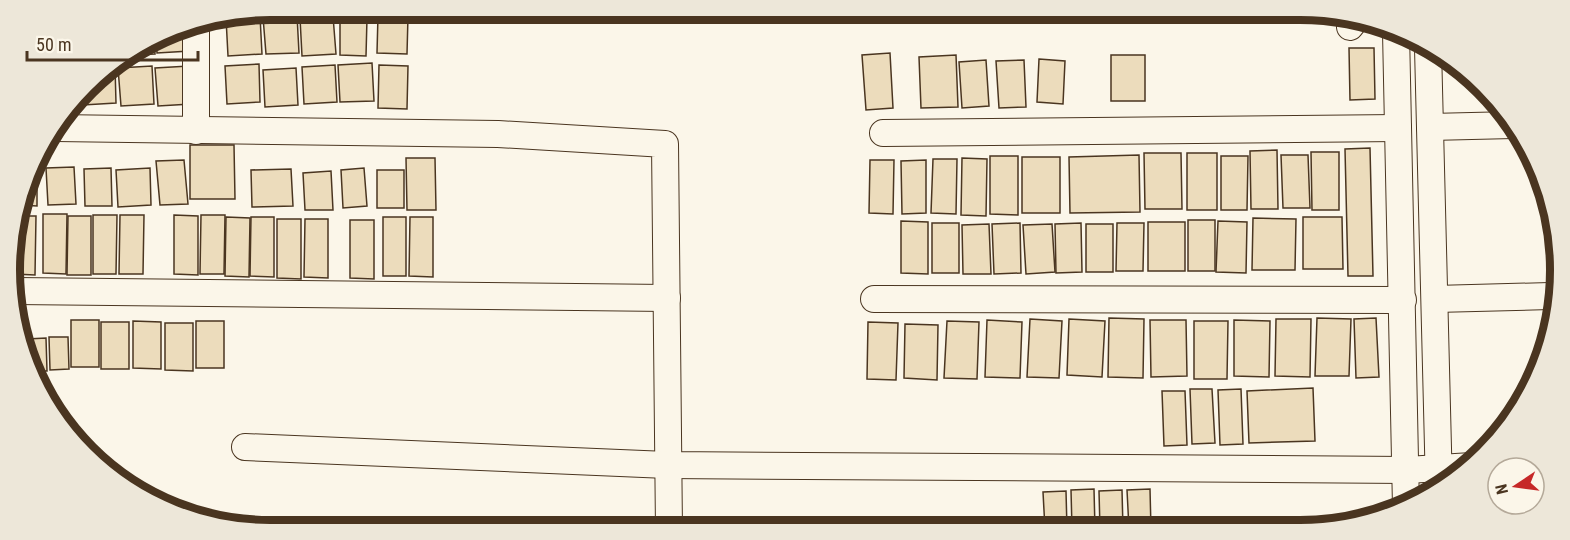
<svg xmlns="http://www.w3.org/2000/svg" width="1570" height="540" viewBox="0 0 1570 540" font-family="'Roboto Condensed',sans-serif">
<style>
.building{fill:#ecdcbc;stroke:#4a3520;stroke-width:1.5}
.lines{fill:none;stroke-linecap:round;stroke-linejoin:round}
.minor-casing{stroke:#4a3520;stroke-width:28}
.minor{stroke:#fbf6e9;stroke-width:26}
.rim{fill:none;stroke:#4a3520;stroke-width:8}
</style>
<rect width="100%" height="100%" fill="#fbf6e9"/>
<g class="building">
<polygon points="297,15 299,53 266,54 263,17"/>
<polygon points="378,15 408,16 407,54 377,53"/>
<polygon points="260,16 262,54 228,56 226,18"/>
<polygon points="333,16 336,54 302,56 300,18"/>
<polygon points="340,18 367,18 366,56 340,55"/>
<polygon points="189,25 190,51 157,53 156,38 170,29"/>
<polygon points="154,39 155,54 128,55"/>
<polygon points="1349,48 1374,48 1375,99 1350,100"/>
<polygon points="890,53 893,108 866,110 862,55"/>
<polygon points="956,55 958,107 921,108 919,57"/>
<rect x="1111" y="55" width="34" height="46"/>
<polygon points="1039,59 1065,61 1063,104 1037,102"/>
<polygon points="986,60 989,106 962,108 959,62"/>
<polygon points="1024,60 1026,107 999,108 996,61"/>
<polygon points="372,63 374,101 340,102 338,65"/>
<polygon points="259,64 260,102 227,104 225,66"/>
<polygon points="335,65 337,102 304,104 302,67"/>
<polygon points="379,65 408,66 407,109 378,108"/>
<polygon points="110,66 115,66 116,103 83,105 82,94 98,74"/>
<polygon points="152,66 154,104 121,106 118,68"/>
<polygon points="189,66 191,104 158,106 155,68"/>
<polygon points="296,68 298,105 265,107 263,70"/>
<polygon points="190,145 234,145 235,199 190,199"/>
<polygon points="1370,148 1373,276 1348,276 1345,149"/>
<polygon points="1277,150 1278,209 1251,209 1250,151"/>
<polygon points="1311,152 1339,152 1339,210 1312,210"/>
<polygon points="1144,153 1181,153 1182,209 1145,209"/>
<rect x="1187" y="153" width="30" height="57"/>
<polygon points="1139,155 1140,212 1070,213 1069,157"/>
<polygon points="1281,155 1308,155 1310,208 1283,208"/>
<polygon points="990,156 1018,156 1018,215 990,214"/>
<polygon points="1221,156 1248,156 1247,210 1221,210"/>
<rect x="1022" y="157" width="38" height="56"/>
<polygon points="406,158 435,158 436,210 407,210"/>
<polygon points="962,158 987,159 986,216 961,215"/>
<polygon points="933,159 957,159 956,214 931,213"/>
<polygon points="184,160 188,204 160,205 156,161"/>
<polygon points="870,160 894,160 893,214 869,213"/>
<polygon points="926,160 926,213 902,214 901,161"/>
<polygon points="34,161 37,161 37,206 21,205"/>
<polygon points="74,167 76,204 48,205 46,168"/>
<polygon points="111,168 112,206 85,206 84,169"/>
<polygon points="150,168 151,205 118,207 116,170"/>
<polygon points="364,168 367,206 343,208 341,170"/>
<polygon points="291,169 293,206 252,207 251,170"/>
<rect x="377" y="170" width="27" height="38"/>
<polygon points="331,171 333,210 305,210 303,173"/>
<polygon points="43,214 67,214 66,274 43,273"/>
<polygon points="93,215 117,215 116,274 93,274"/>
<polygon points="120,215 144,215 143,274 119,274"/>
<polygon points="174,215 198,216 198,275 174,274"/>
<polygon points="201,215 225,215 224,274 200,274"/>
<polygon points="17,216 36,216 35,275 14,274 12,233"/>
<polygon points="68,216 91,216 91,275 67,275"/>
<polygon points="226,217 250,218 249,277 225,276"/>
<polygon points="251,217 274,217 274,277 250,276"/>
<rect x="383" y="217" width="23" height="59"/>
<polygon points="410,217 433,217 433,277 409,276"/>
<polygon points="1303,217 1342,217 1343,269 1303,269"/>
<polygon points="1253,218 1296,219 1295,270 1252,270"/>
<polygon points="277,219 301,219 301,279 277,278"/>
<polygon points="305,219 328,219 328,278 304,277"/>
<polygon points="350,220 374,220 374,279 350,278"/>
<rect x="1188" y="220" width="27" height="51"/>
<polygon points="901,221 928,222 928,274 901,273"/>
<polygon points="1218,221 1247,222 1246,273 1216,272"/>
<rect x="1148" y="222" width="37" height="49"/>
<rect x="932" y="223" width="27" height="50"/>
<polygon points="1020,223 1021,273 994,274 992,224"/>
<polygon points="1081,223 1082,272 1056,273 1055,224"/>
<polygon points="1117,223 1144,223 1143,271 1116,271"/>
<polygon points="989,224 991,274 963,274 962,225"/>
<polygon points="1052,224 1055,272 1026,274 1023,225"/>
<rect x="1086" y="224" width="27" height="48"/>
<polygon points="1109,318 1144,319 1143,378 1108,377"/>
<polygon points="1317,318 1351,319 1349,376 1315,376"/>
<polygon points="1376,318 1379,377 1356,378 1354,319"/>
<polygon points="1030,319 1062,321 1059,378 1027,377"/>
<polygon points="1069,319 1105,321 1102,377 1067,375"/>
<polygon points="1276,319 1311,319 1310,377 1275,376"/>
<rect x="71" y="320" width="28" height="47"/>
<polygon points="987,320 1022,322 1020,378 985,377"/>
<polygon points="1150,320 1186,320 1187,376 1151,377"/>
<polygon points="1234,320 1270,321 1269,377 1234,376"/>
<polygon points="133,321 161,322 161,369 133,368"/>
<rect x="196" y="321" width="28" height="47"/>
<polygon points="947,321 979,322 977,379 944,378"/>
<polygon points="1194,321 1228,321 1227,379 1194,379"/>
<rect x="101" y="322" width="28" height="47"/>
<polygon points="868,322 898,323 896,380 867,379"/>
<polygon points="17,323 25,323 25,353 18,337"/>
<polygon points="165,323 193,323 193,371 165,370"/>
<polygon points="905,324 938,325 937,380 904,378"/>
<polygon points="49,337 68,337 69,369 50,370"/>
<polygon points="46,338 47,371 33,371 28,359 27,339"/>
<polygon points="1313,388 1315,441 1249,443 1247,391"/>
<polygon points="1190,389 1212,389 1215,443 1192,444"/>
<polygon points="1241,389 1243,444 1220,445 1218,390"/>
<polygon points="1162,391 1185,391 1187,445 1164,446"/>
<polygon points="1094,489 1095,529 1072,529 1071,490"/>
<polygon points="1150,489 1151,529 1129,529 1127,490"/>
<polygon points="1122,490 1123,529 1100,529 1099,491"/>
<polygon points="1066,491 1067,529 1045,529 1043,492"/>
</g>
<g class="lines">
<g class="minor-casing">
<g id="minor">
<polyline points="1350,27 1358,17"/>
<polyline points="1396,32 1406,507"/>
<polyline points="1428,48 1439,488"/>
<polyline points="1430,127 1513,125"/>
<polyline points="56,128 498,134 665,144 669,530"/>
<polyline points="196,131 196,24"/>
<polyline points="883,133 1398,128"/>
<polyline points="15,291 667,298"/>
<polyline points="874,299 1403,300"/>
<polyline points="1435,299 1550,296"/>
<polyline points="245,447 667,465 1407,470 1472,466"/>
</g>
</g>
<use href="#minor" class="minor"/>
</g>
<path d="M0 0H1570V540H0ZM270 20H1300A250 250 0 0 1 1550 270V270A250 250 0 0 1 1300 520H270A250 250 0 0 1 20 270V270A250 250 0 0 1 270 20Z" fill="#ede7d9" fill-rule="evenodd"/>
<path class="rim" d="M270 20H1300A250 250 0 0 1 1550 270V270A250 250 0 0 1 1300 520H270A250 250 0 0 1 20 270V270A250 250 0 0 1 270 20Z"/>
<g transform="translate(1516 486) rotate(257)"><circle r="28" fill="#fbf6e9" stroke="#b4a999" stroke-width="1.5"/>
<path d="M0-4.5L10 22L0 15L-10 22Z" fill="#c62828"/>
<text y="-9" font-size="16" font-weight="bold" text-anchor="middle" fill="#4a3520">N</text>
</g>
<path d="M27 51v9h171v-9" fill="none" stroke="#4a3520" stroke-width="3"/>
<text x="36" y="51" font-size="18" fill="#4a3520" stroke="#fbf6e9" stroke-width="4.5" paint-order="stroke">50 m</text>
</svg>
